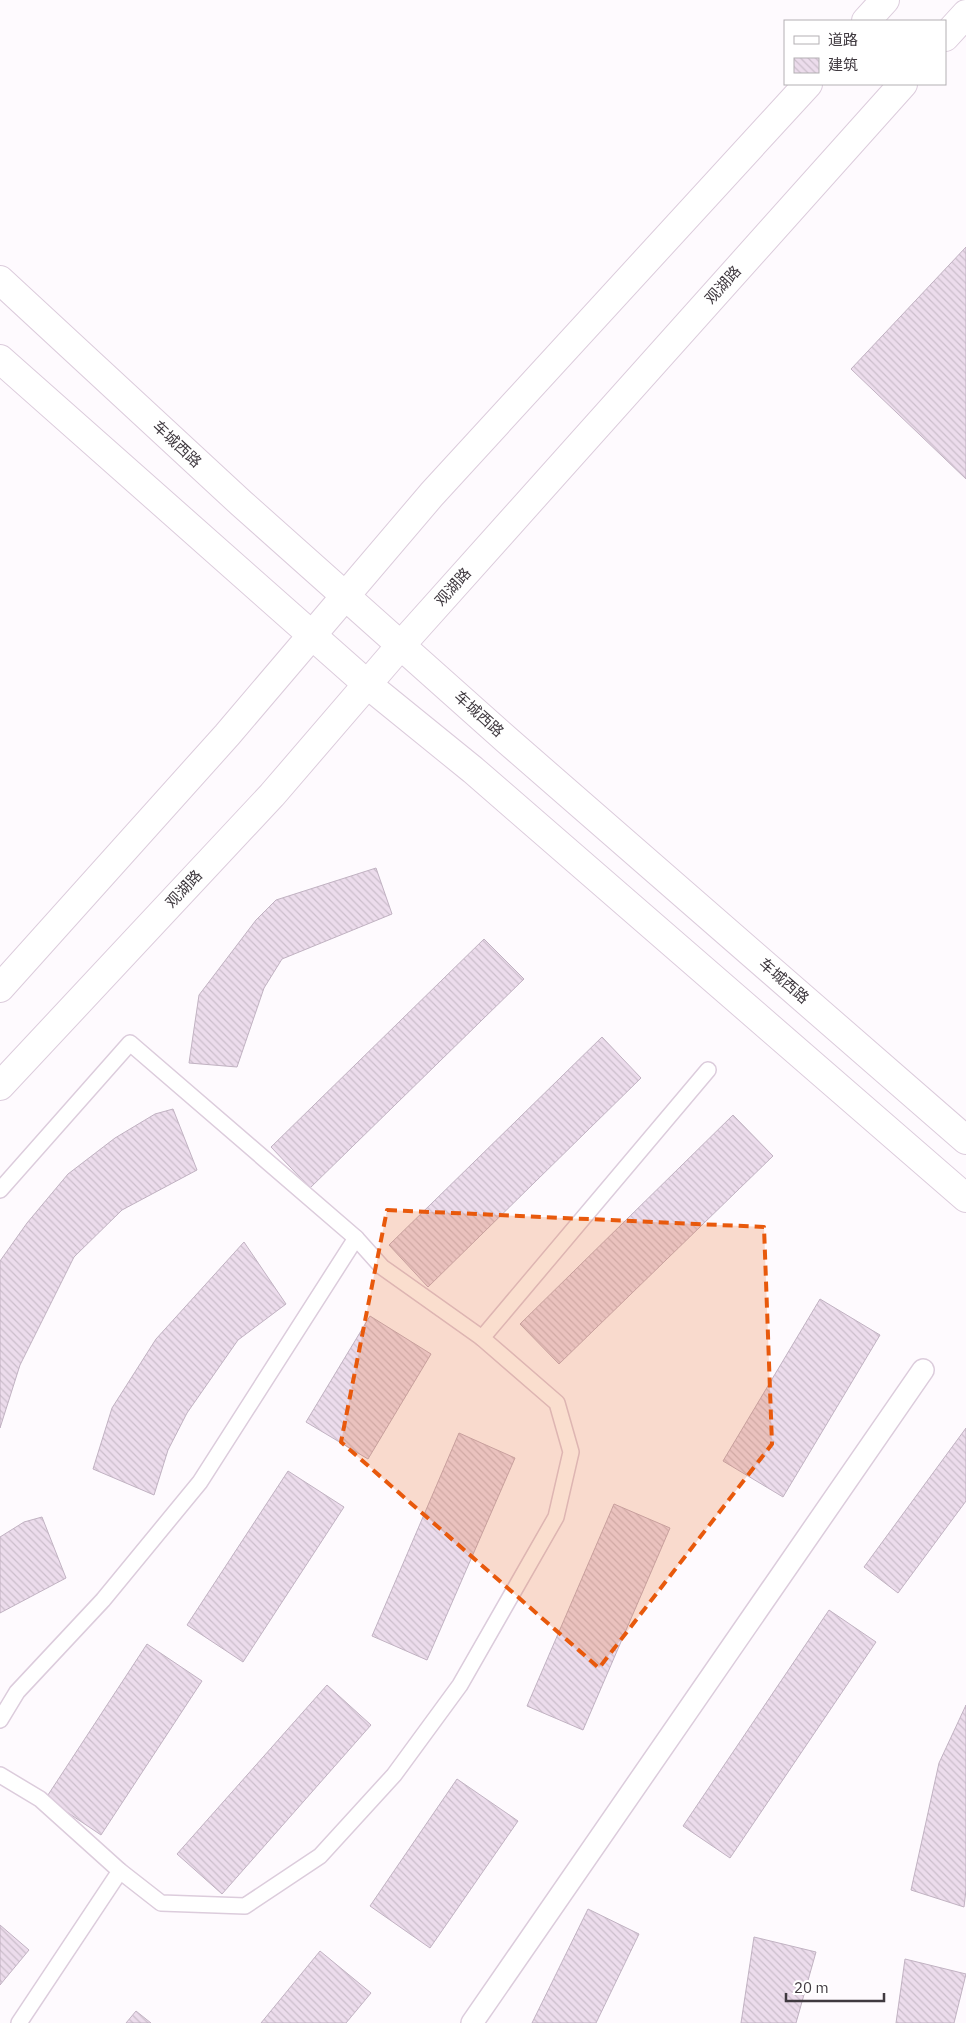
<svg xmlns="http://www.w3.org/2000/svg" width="966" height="2023" viewBox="0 0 966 2023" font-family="'IBM Plex Sans','Noto Sans SC',sans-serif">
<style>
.building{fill:url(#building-back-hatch);stroke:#c1b2c2}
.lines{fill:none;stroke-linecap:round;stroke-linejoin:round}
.service-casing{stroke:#dcccdc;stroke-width:18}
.pedestrian-casing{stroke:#dcccdc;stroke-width:24}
.tertiary-casing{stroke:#dcccdc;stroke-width:30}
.secondary-casing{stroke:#dcccdc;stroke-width:30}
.service{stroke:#fff;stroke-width:15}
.pedestrian{stroke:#fff;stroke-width:21}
.tertiary{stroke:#fff;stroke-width:28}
.secondary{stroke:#fff;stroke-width:28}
.marked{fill:#e8590c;fill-opacity:0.2;stroke:#e8590c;stroke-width:4;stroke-dasharray:10 6;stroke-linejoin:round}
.labels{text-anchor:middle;stroke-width:5;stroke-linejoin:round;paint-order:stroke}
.street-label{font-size:15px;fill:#403a40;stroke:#fff}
</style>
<defs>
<pattern id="building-back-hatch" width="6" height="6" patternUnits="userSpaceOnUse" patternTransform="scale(1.25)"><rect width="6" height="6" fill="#ecdcec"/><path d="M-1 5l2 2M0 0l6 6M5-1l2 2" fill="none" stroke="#cbbecb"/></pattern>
</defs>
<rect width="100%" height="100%" fill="#fefafe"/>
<g class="building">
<polygon points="966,247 966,479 851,369"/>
<polygon points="376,868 392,914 282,959 264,988 237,1067 189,1063 199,995 256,920 276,900"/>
<polygon points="484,939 524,979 310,1188 271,1147"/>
<polygon points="602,1037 641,1078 428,1287 389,1245"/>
<polygon points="173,1109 197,1170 122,1210 74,1257 20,1365 0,1428 0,1261 27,1223 68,1174 115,1138 155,1114"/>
<polygon points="733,1115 773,1156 559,1364 520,1324"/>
<polygon points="244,1242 286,1304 238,1340 187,1413 168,1450 154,1495 93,1469 112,1408 156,1339"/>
<polygon points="820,1299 880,1335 783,1497 723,1461"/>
<polygon points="370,1316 431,1354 368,1459 306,1422"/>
<polygon points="966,1428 966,1501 898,1593 864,1567"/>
<polygon points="459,1433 515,1458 427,1660 372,1636"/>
<polygon points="288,1471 344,1507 243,1662 187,1625"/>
<polygon points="614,1504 670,1528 583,1730 527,1706"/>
<polygon points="42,1517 66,1578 0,1613 0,1537 24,1522"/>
<polygon points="829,1610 876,1642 730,1858 683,1826"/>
<polygon points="147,1644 202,1681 101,1835 46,1798"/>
<polygon points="327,1685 371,1725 222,1894 177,1854"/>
<polygon points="966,1705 966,1890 964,1907 911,1890 939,1763"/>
<polygon points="457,1779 518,1821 430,1948 370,1906"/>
<polygon points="588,1909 639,1934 596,2023 532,2023"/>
<polygon points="0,1925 29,1950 0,1985"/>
<polygon points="754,1937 816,1952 796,2023 741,2023"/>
<polygon points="320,1951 371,1993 346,2023 261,2023"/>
<polygon points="905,1959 966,1974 954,2023 896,2023"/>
<polygon points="136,2011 151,2023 126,2023"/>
</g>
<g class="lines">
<g class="service-casing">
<g id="service">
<polyline points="0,1190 130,1043 356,1238 382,1267 482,1338 557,1403 571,1452 556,1517 460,1685 394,1775 320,1856 245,1906 161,1903 120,1871 40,1799 0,1775"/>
<polyline points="482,1338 708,1070"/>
<polyline points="0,1720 17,1692 103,1600 200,1482 356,1238"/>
<polyline points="19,2023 120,1871"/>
</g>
</g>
<g class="pedestrian-casing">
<polyline id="pedestrian" points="472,2023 923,1370"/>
</g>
<g class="tertiary-casing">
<g id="tertiary">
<polyline points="866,21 885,0"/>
<polyline points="945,37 966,14"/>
<polyline points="0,988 227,735 432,494 808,84"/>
<polyline points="0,1086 272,795 401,645 903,84"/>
</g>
</g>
<g class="secondary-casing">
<g id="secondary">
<polyline points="0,280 241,503 508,741 966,1140"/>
<polyline points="0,359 367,684 473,770 966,1198"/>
</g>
</g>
<use href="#service" class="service"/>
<use href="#pedestrian" class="pedestrian"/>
<use href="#tertiary" class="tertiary"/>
<use href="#secondary" class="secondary"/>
</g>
<path class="marked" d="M387,1210L764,1227L772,1444L599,1668L341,1442Z"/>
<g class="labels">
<g class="street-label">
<text transform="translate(723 285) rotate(-48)" y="5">观湖路</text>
<text transform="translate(177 444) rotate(43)" y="5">车城西路</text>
<text transform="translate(453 587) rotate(-48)" y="5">观湖路</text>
<text transform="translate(479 714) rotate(42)" y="5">车城西路</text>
<text transform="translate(184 889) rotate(-47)" y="5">观湖路</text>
<text transform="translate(784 981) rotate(41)" y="5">车城西路</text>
</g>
</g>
<rect x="784" y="20" width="162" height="65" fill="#ffffff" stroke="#b3b0b3"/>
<rect x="794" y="36" width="25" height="8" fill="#ffffff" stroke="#b3b0b3"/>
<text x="828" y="45" font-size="15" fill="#403a40">道路</text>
<rect x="794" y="58" width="25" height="15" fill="url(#building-back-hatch)" stroke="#b3b0b3"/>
<text x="828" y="70" font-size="15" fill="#403a40">建筑</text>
<path d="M786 1993v8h98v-8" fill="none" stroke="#403a40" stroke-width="2.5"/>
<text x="794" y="1993" font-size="15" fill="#403a40" stroke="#ffffff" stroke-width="4" paint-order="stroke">20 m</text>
</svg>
